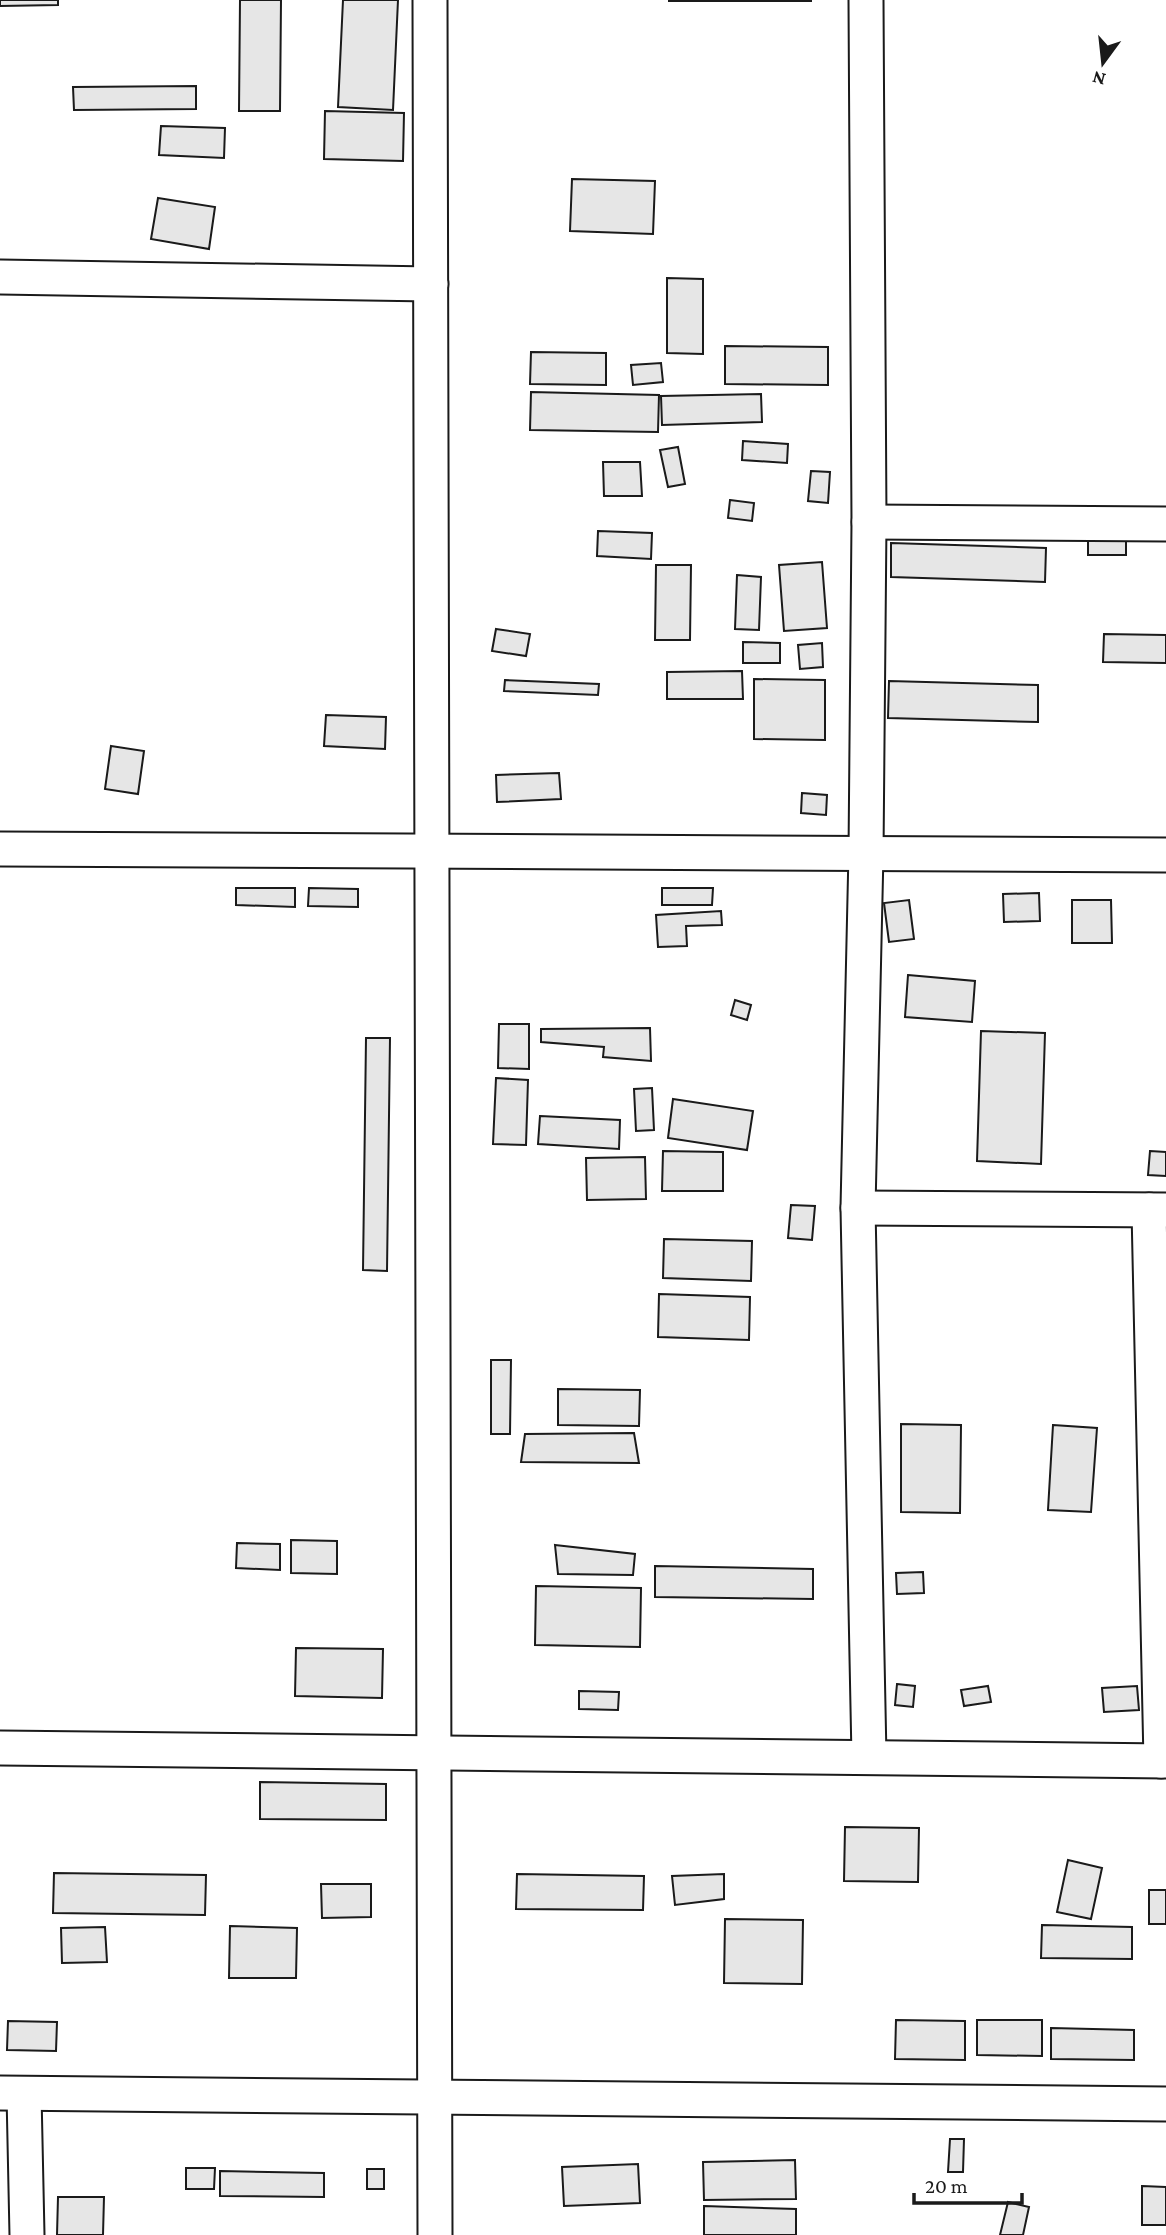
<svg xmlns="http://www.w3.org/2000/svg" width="1166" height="2235" viewBox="0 0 1166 2235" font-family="'Crimson Pro',serif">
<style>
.building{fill:#e6e6e6;stroke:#1a1a1a;stroke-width:2}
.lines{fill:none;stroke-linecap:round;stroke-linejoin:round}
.minor-casing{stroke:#1a1a1a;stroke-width:37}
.minor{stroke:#fff;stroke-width:33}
</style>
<rect width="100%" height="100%" fill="#fff"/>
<g class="building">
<polygon points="0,0 58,0 58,5 0,6"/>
<polygon points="240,0 281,0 280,111 239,111"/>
<polygon points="343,0 398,0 393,110 338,107"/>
<rect x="669" y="0" width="142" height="1"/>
<polygon points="196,86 196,109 74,110 73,87"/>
<polygon points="325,111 404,113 403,161 324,159"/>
<polygon points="161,126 225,128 224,158 159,155"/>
<polygon points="572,179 655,181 653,234 570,231"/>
<polygon points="158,198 215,207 209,249 151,239"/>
<polygon points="667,278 703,279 703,354 667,353"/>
<polygon points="725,346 828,347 828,385 725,384"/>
<polygon points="531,352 606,353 606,385 530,384"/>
<polygon points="661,363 663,382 633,385 631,365"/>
<polygon points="531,392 659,395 658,432 530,430"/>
<polygon points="761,394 762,422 662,425 661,396"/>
<polygon points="743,441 788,444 787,463 742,460"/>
<polygon points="678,447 685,484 668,487 660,450"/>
<polygon points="603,462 640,462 642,496 604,496"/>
<polygon points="811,471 830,472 828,503 808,501"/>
<polygon points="730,500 754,503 752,521 728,518"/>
<polygon points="598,531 652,533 651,559 597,556"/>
<rect x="1088" y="535" width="38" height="20"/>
<polygon points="891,543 1046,548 1045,582 891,577"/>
<polygon points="822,562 827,628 784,631 779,565"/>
<polygon points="656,565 691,565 690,640 655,640"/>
<polygon points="737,575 761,577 759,630 735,629"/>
<polygon points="496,629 530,634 526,656 492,651"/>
<polygon points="1104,634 1166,635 1166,663 1103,662"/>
<polygon points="743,642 780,643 780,663 743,663"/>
<polygon points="822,643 823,667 800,669 798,645"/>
<polygon points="742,671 743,699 667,699 667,672"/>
<polygon points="754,679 825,680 825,740 754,739"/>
<polygon points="505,680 599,684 598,695 504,691"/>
<polygon points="889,681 1038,685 1038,722 888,718"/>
<polygon points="326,715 386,717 385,749 324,746"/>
<polygon points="111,746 144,751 138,794 105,789"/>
<polygon points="559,773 561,799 497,802 496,775"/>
<polygon points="802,793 827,795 826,815 801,813"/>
<polygon points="236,888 295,888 295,907 236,905"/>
<polygon points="309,888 358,889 358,907 308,906"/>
<polygon points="662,888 713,888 712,905 662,905"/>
<polygon points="1039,893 1040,921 1004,922 1003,894"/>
<polygon points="909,900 914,939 889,942 884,903"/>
<polygon points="1072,900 1111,900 1112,943 1072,943"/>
<polygon points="721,911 722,925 686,926 687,946 658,947 656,915"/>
<polygon points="908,975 975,981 972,1022 905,1017"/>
<polygon points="735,1000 751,1005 747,1020 731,1015"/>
<polygon points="499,1024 529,1024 529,1069 498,1068"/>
<polygon points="650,1028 651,1061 603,1057 604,1047 541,1042 541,1029"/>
<polygon points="981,1031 1045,1033 1041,1164 977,1161"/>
<polygon points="366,1038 390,1038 387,1271 363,1270"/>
<polygon points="496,1078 528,1080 526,1145 493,1144"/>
<polygon points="652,1088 654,1130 636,1131 634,1089"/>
<polygon points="673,1099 753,1111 747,1150 668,1138"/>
<polygon points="540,1116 620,1120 619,1149 538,1144"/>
<polygon points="663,1151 723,1152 723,1191 662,1191"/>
<polygon points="1150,1151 1166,1152 1166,1176 1148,1175"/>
<polygon points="645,1157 646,1199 587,1200 586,1158"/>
<polygon points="791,1205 815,1206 812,1240 788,1238"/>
<polygon points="664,1239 752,1241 751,1281 663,1278"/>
<polygon points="659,1294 750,1297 749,1340 658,1337"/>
<polygon points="491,1360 511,1360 510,1434 491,1434"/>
<polygon points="558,1389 640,1390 639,1426 558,1425"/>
<polygon points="901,1424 961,1425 960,1513 901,1512"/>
<polygon points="1053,1425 1097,1428 1091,1512 1048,1510"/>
<polygon points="634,1433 639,1463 521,1462 525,1434"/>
<polygon points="291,1540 337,1541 337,1574 291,1573"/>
<polygon points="237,1543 280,1544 280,1570 236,1568"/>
<polygon points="555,1545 635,1554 633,1575 558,1574"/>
<polygon points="655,1566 813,1569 813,1599 655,1597"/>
<polygon points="923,1572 924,1593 897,1594 896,1573"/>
<polygon points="536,1586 641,1588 640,1647 535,1645"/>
<polygon points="296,1648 383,1649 382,1698 295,1696"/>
<polygon points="897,1684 915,1686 913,1707 895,1705"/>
<polygon points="988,1686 991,1702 964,1706 961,1690"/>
<polygon points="1137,1686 1139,1710 1104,1712 1102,1688"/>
<polygon points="579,1691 619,1692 618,1710 579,1709"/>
<polygon points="260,1782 386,1784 386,1820 260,1819"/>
<polygon points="845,1827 919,1828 918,1882 844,1881"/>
<polygon points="1068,1860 1102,1868 1091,1919 1057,1912"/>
<polygon points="54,1873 206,1875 205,1915 53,1913"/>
<polygon points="517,1874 644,1876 643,1910 516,1909"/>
<polygon points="724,1874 724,1899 675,1905 672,1876"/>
<polygon points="321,1884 371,1884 371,1917 322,1918"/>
<rect x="1149" y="1890" width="17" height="34"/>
<polygon points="725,1919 803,1920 802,1984 724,1983"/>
<polygon points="1042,1925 1132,1927 1132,1959 1041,1958"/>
<polygon points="230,1926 297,1928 296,1978 229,1978"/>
<polygon points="105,1927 107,1962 62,1963 61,1928"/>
<polygon points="896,2020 965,2021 965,2060 895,2059"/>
<polygon points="977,2020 1042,2020 1042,2056 977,2055"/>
<polygon points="8,2021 57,2022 56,2051 7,2050"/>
<polygon points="1051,2028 1134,2030 1134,2060 1051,2059"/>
<polygon points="950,2139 964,2139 963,2172 948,2172"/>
<polygon points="795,2160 796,2199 704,2200 703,2162"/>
<polygon points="638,2164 640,2203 564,2206 562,2167"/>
<polygon points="186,2168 215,2168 214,2189 186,2189"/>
<rect x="367" y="2169" width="17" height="20"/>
<polygon points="220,2171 324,2173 324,2197 220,2196"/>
<polygon points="1142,2186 1166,2187 1166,2225 1142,2225"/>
<polygon points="58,2197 104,2197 103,2235 57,2235"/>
<polygon points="1008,2202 1029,2207 1023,2235 1000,2235"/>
<polygon points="704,2206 796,2209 796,2235 704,2235"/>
</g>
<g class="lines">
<g class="minor-casing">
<g id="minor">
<polyline points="430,0 435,2235"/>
<polyline points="866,0 869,522 866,853 858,1208 869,1757"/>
<polyline points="0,277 431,284"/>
<polyline points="869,522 1166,524"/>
<polyline points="0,849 1166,855"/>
<polyline points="858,1208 1166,1210"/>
<polyline points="1149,1210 1161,1761"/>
<polyline points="0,1748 1166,1761"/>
<polyline points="0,2093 1166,2104"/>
<polyline points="24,2094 27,2235"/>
</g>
</g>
<use href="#minor" class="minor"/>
</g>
<g transform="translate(1103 63) rotate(195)" stroke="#ffffff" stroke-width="5" paint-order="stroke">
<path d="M0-5L12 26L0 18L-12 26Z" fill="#1a1a1a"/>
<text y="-10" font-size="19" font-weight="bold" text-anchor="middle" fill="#1a1a1a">N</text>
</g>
<path d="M914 2193v10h108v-10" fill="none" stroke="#1a1a1a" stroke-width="3.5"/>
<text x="925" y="2193" font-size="21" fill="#1a1a1a" stroke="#ffffff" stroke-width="5" paint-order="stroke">20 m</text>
</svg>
